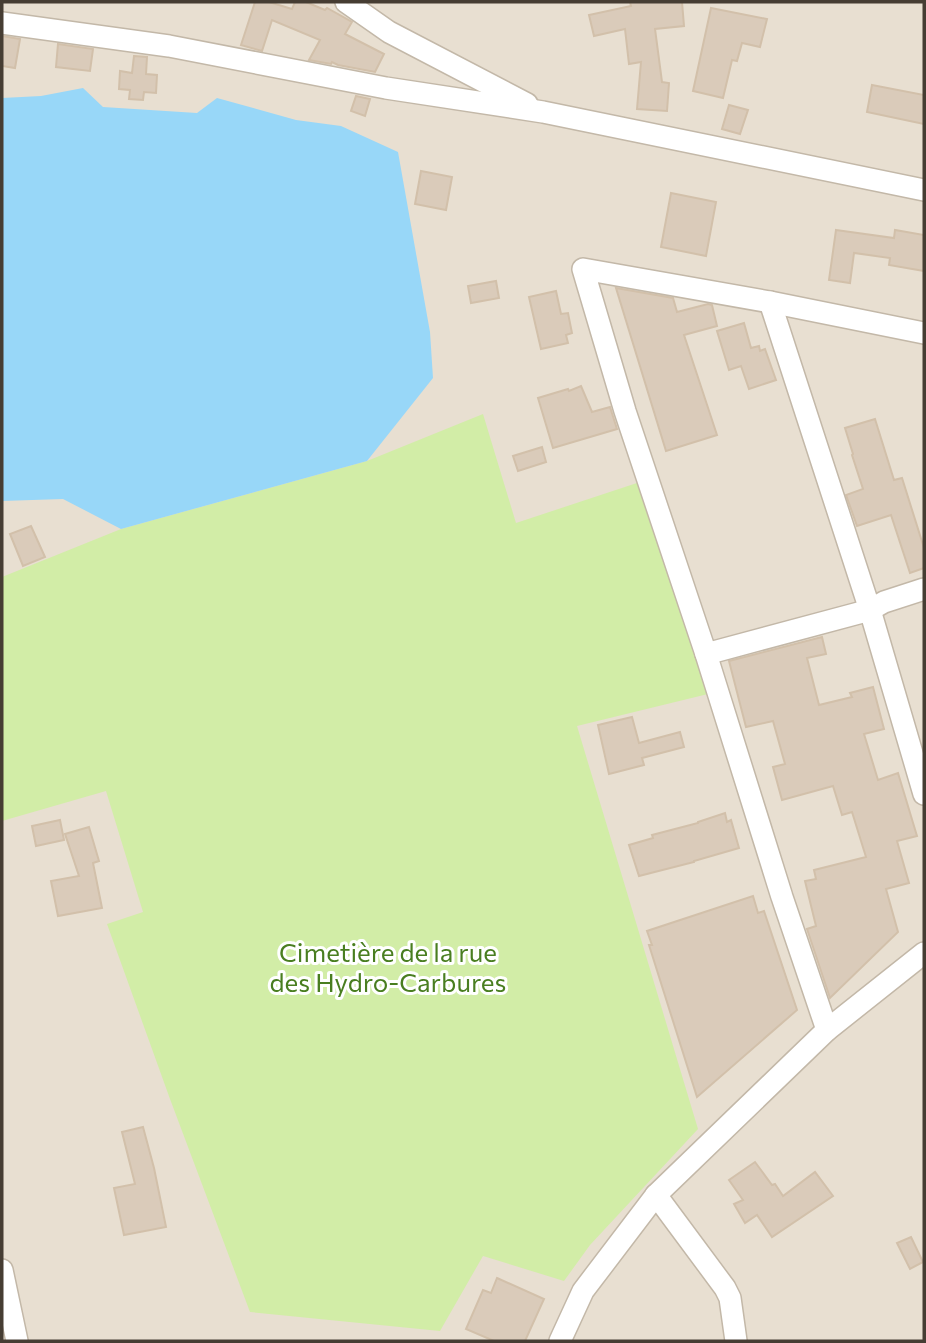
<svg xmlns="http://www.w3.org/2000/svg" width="926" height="1343" viewBox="0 0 926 1343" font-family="Commissioner,sans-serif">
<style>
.residential{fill:#e8dfd1}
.green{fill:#d2eda7}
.water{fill:#98d7f8}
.building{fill:#dacbba;stroke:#d2c0aa;stroke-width:2}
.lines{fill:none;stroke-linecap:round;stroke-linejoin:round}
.minor-casing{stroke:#c3b8a8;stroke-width:24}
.minor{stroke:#fff;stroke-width:21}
.labels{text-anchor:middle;stroke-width:6;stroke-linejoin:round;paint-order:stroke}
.park-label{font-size:26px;fill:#497e20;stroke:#fff}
</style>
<rect width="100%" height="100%" fill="#f4eee3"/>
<rect class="residential" x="2" y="2" width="922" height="1339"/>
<polygon class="green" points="483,414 516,523 643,481 708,694 577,726 698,1129 590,1245 564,1281 483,1256 440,1331 250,1312 170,1099 107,924 143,912 106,791 2,821 2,577 121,529 367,461"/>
<polygon class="water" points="83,88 103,107 197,113 217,98 296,120 341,126 398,152 430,332 433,378 367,461 121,529 63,499 2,501 2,98 41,96"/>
<g class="building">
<polygon points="255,2 269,2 292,9 295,2 306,2 325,10 327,8 352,22 345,34 384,54 375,72 338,65 332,62 331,64 309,60 320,40 272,20 262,51 241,45"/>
<polygon points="630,2 682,2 684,26 655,29 662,82 669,83 667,111 637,109 641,62 629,64 625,29 594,36 589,15 631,6"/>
<polygon points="711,8 767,19 760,47 742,43 737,61 732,60 723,98 693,91"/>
<polygon points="2,36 20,39 15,68 2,66"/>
<polygon points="58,44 93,49 90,71 56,67"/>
<polygon points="134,56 147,57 146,74 157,75 156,93 144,92 143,100 129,99 130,90 119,89 120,71 132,73"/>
<polygon points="872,85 924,95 924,124 867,112"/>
<polygon points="356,96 370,99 365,116 351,111"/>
<polygon points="729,105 748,110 740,134 722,129"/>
<polygon points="421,171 452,177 446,210 415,204"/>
<polygon points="671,193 716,202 706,256 661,247"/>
<polygon points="836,230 894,238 895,230 924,235 924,271 889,265 890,258 854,253 850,283 829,280"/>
<polygon points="496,281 499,298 471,303 468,286"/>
<polygon points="616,288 673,298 677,312 708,304 712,305 717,326 684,335 717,435 666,451"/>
<polygon points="556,291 561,314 568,313 572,333 566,335 568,343 541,349 529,297"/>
<polygon points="744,323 751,348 759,346 760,351 765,349 776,380 749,389 741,366 729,370 717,331"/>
<polygon points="581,386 592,412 610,407 617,429 553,448 538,398 568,389 569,391"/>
<polygon points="875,419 894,480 902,478 924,548 924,568 910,573 891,515 857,526 846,495 863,489 852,455 853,454 845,428"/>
<polygon points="542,447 546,462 518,471 513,456"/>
<polygon points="31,526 45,557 23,566 10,534"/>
<polygon points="822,637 826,654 807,658 819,705 852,697 850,693 873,687 884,729 864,734 878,780 898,773 917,836 897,841 909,883 886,889 898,932 830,998 807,929 816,926 805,881 816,879 814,870 866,857 852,812 842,815 833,786 782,800 773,767 785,764 773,721 746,727 729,661"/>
<polygon points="632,717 639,743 680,732 684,747 642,758 644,765 609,774 598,725"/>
<polygon points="725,813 727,822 731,820 739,848 694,861 694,862 639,876 629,845 653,838 652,835 698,823 698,822"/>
<polygon points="60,820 64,840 36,846 32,826"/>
<polygon points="89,827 99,861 93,863 102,908 58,916 51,881 79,876 65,834"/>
<polygon points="753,896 758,913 764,911 797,1010 697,1097 649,945 652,945 647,931"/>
<polygon points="143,1127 154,1168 166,1227 124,1235 114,1188 135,1184 122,1132"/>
<polygon points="755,1162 772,1185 775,1184 783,1196 815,1172 833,1196 772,1237 757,1215 745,1223 734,1204 743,1200 729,1180"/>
<polygon points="911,1237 923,1262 910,1269 897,1243"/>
<polygon points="497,1278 544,1299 525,1341 494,1341 466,1329 483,1290 491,1293"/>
</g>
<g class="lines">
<g class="minor-casing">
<g id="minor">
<polyline points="346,2 389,32 527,104"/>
<polyline points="2,23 169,46 386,88 543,112 924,190"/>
<polyline points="770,302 870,610 924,794"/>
<polyline points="706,654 870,610 884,602 924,589"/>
<polyline points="827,1030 782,897 706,654 625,411 583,269 770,302 924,333"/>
<polyline points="656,1195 725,1288 730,1298 736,1341"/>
<polyline points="2,1270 17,1341"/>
<polyline points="560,1341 583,1291 656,1195 827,1030 924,953"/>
</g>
</g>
<use href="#minor" class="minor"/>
</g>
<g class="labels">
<g class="park-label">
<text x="388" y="962">Cimetière de la rue<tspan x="388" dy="30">des Hydro-Carbures</tspan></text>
</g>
</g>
<rect width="926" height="1343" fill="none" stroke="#463d33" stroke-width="7"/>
</svg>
